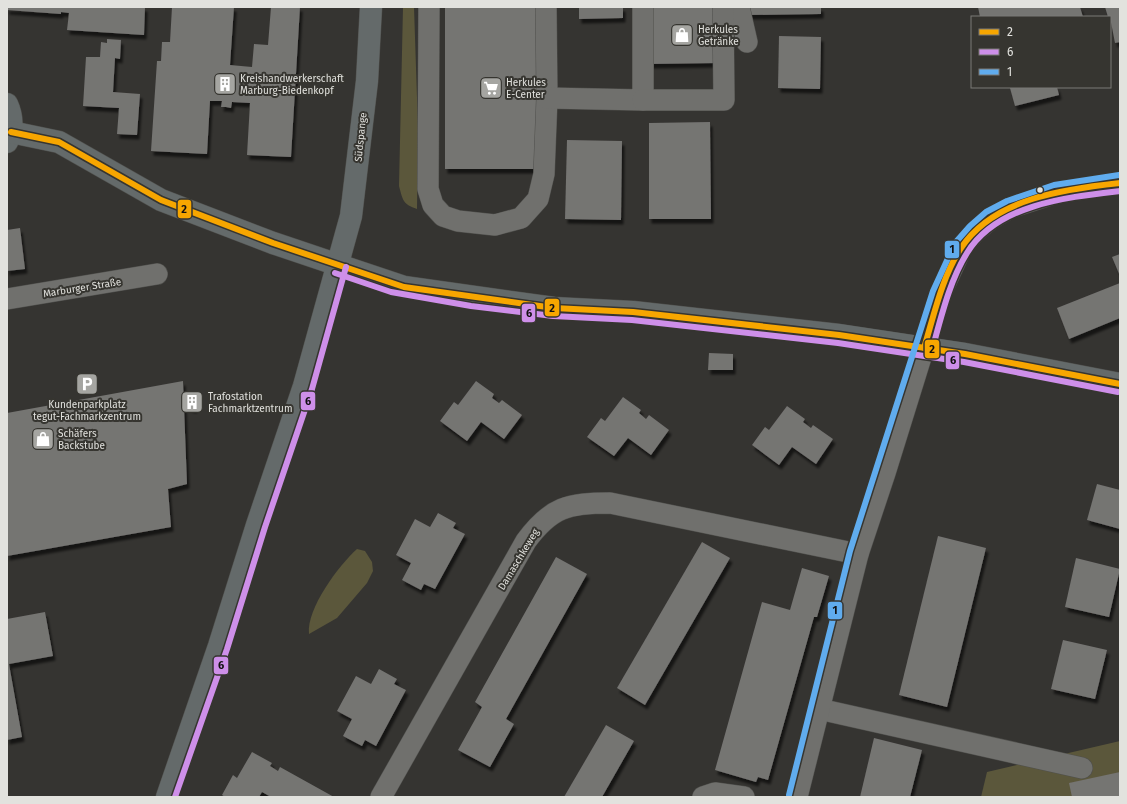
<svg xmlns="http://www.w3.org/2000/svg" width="1127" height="804" viewBox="0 0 1127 804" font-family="'Fira Sans',sans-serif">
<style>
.green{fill:#5b573b}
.building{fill:#757472;filter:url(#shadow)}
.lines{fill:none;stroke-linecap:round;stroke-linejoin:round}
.minor-casing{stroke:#50504d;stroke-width:22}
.major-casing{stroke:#50504d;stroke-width:23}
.minor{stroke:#70706d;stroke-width:21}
.major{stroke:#646a6a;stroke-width:22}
.bus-1-casing{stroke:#363530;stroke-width:9}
.bus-2-casing{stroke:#363530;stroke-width:9}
.bus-3-casing{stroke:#363530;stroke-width:9}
.bus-1{stroke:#f7a600;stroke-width:6}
.bus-2{stroke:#ce8fe9;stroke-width:6}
.bus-3{stroke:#60acee;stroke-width:6}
.bus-dot{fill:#e2e2de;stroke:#363530;stroke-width:1.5}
.labels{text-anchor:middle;stroke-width:4;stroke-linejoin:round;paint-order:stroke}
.poi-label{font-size:10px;fill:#e2e2de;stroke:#363530;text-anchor:start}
.street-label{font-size:10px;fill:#e2e2de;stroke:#363530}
.line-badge{stroke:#363530;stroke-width:1.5}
.pale-badge-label{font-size:11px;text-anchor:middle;font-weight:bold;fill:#111}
</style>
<defs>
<filter id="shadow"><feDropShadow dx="2.5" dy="4.5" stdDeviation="1" flood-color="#0009"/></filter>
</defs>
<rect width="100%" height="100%" fill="#353431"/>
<g class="green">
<path d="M403,7H414L418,128L417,209C403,204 403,201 399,186Z"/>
<path d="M357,549L365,551L372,562L373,571L367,583L337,618L309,634C306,609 339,565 357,549Z"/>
<polygon points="1120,741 1120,797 981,797 987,772"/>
</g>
<g class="building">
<polygon points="7,7 145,7 144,35 67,30 69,13 61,12 61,14 7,10"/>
<polygon points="172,7 234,7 230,65 252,67 254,44 268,45 271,7 300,7 291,157 247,155 250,103 232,102 231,108 226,107 221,107 222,101 210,101 207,154 151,151 157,61 161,61 162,42 170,42"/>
<rect x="445" y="7" width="91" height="162"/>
<polygon points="579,7 623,7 623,18 579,19"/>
<polygon points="647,7 716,7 718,63 648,64"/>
<polygon points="746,7 821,7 821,14 746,15"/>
<polygon points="978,7 1080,7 1083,17 980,17"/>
<polygon points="1105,7 1120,7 1120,42 1115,43 1110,17 1108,17"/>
<polygon points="779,36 821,37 820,89 778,88"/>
<polygon points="107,39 121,40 120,59 115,58 113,92 140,94 137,135 117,134 119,108 83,106 86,57 100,57 101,42 107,43"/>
<polygon points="1014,87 1057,87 1059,95 1015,106 1010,88"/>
<polygon points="710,122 711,219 649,219 649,123"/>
<polygon points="567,140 622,141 621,220 565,219"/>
<polygon points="20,228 25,269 7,271 7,230"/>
<polygon points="1120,254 1120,276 1112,257"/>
<polygon points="1120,283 1120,318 1069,339 1057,308"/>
<polygon points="709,353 733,354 733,370 708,370"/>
<polygon points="183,381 187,484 168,489 171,527 7,556 7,413"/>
<polygon points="476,381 494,394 492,398 499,403 502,400 522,415 504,439 481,422 467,441 440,421 454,402 458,405"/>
<polygon points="190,395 198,398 194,409 186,406"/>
<polygon points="623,397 641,410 639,413 646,419 649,415 669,430 651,455 628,438 614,456 587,437 601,418 605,421"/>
<polygon points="787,406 805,419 803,422 811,428 813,425 833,439 816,464 792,447 779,465 752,445 765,427 769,430"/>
<polygon points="1097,484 1120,490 1120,529 1087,520"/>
<polygon points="438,513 456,523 453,528 465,534 435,589 424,584 421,590 402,580 411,563 396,555 415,519 430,527"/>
<polygon points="938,536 986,548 947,707 899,695"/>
<polygon points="702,542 730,558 645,705 617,688"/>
<polygon points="556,557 587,574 506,719 514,724 490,767 458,750 482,707 475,702"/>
<polygon points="1076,558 1120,569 1109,617 1065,607"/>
<polygon points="802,568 829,576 817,617 814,617 768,780 758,777 756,782 715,770 762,602 790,610"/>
<polygon points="45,612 53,656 9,664 22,737 7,740 7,619"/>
<polygon points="1063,640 1107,650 1095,699 1051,689"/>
<polygon points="379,669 397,679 394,684 406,690 376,746 365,740 362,746 343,736 352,719 337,711 356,676 371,684"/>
<polygon points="606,725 634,741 602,797 564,797"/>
<polygon points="874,738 922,750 910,797 860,797"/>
<polygon points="252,752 272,763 270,766 278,771 280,767 334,797 271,797 262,792 259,797 225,797 222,795 233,775 237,778"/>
<polygon points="1120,772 1120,797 1072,797 1069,783"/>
</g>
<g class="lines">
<g class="minor-casing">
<g id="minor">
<polyline points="429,7 428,189 433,205 443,216 458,221 495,225 521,218 538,199 544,174 547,98 546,7"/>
<polyline points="739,7 747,42"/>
<polyline points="547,98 643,100 643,7"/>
<polyline points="643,100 724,100 723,7"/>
<polyline points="7,299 157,274"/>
<polyline points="819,709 1082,768"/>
<path d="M381,797L526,541C551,507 568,503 610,503L858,554"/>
<polyline points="703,797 715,793 744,797"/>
<polyline points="797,797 858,554 885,473 941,293 962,247 975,232 991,219 1010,208 1056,193 1120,183"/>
</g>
</g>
<g class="major-casing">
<g id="major">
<path d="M7,104C13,117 13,129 7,142"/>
<polyline points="11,132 59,142 161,200 273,243 404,287 554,308 633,312 839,335 965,354 1120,384"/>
<polyline points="167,797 219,646 257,525 304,386 351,216 367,81 371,7"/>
</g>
</g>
<use href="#minor" class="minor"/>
<use href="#major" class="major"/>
<g class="bus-1-casing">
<g id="bus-1">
<polyline points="11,132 59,142 161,200 273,243 404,287 554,308 633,312 839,335 965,354 1120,384"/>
<path d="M924,348C934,315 942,277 961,248C994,198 1065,189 1120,183"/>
</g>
</g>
<g class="bus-2-casing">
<g id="bus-2">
<polyline points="335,273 391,292 471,306 553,316 632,320 838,343 964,362 1118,392"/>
<path d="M932,350C941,318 949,282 967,253C997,204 1068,197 1120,191"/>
<polyline points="175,797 227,649 265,527 312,389 346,267"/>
</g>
</g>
<g class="bus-3-casing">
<polyline id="bus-3" points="789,795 850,551 933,291 955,243 970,226 986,212 1007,201 1054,185 1119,175"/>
</g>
<use href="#bus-1" class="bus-1"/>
<use href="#bus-2" class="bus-2"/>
<use href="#bus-3" class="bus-3"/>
</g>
<defs>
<g id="shop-square" transform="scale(1.15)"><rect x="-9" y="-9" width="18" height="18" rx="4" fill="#a5a5a1" stroke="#363530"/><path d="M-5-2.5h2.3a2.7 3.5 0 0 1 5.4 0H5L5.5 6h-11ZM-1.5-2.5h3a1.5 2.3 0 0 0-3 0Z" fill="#fff"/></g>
<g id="building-square" transform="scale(1.15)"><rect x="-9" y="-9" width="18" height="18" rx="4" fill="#a5a5a1" stroke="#363530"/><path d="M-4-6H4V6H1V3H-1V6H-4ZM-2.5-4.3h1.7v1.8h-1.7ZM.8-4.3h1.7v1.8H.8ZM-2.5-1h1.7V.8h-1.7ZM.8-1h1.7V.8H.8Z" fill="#fff"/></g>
<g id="supermarket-square" transform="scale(1.15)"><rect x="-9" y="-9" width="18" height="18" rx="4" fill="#a5a5a1" stroke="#363530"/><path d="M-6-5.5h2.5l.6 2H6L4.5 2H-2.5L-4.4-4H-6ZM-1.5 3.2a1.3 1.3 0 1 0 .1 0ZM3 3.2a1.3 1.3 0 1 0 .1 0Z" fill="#fff"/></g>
<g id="parking-square" transform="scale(1.15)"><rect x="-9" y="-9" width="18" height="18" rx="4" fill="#a5a5a1" stroke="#363530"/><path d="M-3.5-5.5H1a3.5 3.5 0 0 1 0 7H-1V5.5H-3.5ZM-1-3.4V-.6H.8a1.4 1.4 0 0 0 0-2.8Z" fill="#fff"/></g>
</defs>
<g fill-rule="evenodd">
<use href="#shop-square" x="682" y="35"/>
<use href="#building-square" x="225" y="84"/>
<use href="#supermarket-square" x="491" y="88"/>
<use href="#parking-square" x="87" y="384"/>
<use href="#building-square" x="192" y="402"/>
<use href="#shop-square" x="43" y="439"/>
</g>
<circle class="bus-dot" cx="1040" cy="190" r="3.5"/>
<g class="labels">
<g class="poi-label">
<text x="698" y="33">Herkules<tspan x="698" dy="12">Getränke</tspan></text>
<text x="240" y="82">Kreishandwerkerschaft<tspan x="240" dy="12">Marburg-Biedenkopf</tspan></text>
<text x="506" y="86">Herkules<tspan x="506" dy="12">E-Center</tspan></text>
<text x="208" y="400">Trafostation<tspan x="208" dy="12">Fachmarktzentrum</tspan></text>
<text x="87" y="408" text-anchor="middle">Kundenparkplatz<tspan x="87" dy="12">tegut-Fachmarkzentrum</tspan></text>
<text x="58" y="437">Schäfers<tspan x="58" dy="12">Backstube</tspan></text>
</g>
<g class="street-label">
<text transform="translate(360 137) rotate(-84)" y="4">Südspange</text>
<text transform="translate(82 287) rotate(-9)" y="4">Marburger Straße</text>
<text transform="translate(518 559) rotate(-59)" y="4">Damaschkeweg</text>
</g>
</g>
<g class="line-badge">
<rect x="177" y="199" width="15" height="20" rx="4" fill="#f7a600"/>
<rect x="944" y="240" width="16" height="19" rx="4" fill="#60acee"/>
<rect x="544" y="298" width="16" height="19" rx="4" fill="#f7a600"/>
<rect x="521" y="303" width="15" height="20" rx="4" fill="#ce8fe9"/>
<rect x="924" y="339" width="16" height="20" rx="4" fill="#f7a600"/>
<rect x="945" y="351" width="15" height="19" rx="4" fill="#ce8fe9"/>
<rect x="300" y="391" width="16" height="20" rx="4" fill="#ce8fe9"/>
<rect x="827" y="601" width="16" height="19" rx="4" fill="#60acee"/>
<rect x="213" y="656" width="16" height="19" rx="4" fill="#ce8fe9"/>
</g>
<g class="pale-badge-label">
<text x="184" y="213">2</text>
<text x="952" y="253">1</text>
<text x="552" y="312">2</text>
<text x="529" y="317">6</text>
<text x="932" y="353">2</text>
<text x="953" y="364">6</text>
<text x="308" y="405">6</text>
<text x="835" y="614">1</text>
<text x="221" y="669">6</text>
</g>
<rect width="1127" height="804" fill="none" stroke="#e2e2de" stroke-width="16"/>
<rect x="971" y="16" width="140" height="72" fill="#363530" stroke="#7b7a76"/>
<rect x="979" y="29" width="20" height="6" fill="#f7a600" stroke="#7b7a76"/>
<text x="1007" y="36" font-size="12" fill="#e2e2de">2</text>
<rect x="979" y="49" width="20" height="6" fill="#ce8fe9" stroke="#7b7a76"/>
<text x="1007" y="56" font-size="12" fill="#e2e2de">6</text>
<rect x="979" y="69" width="20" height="6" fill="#60acee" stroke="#7b7a76"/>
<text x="1007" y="76" font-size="12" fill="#e2e2de">1</text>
</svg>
